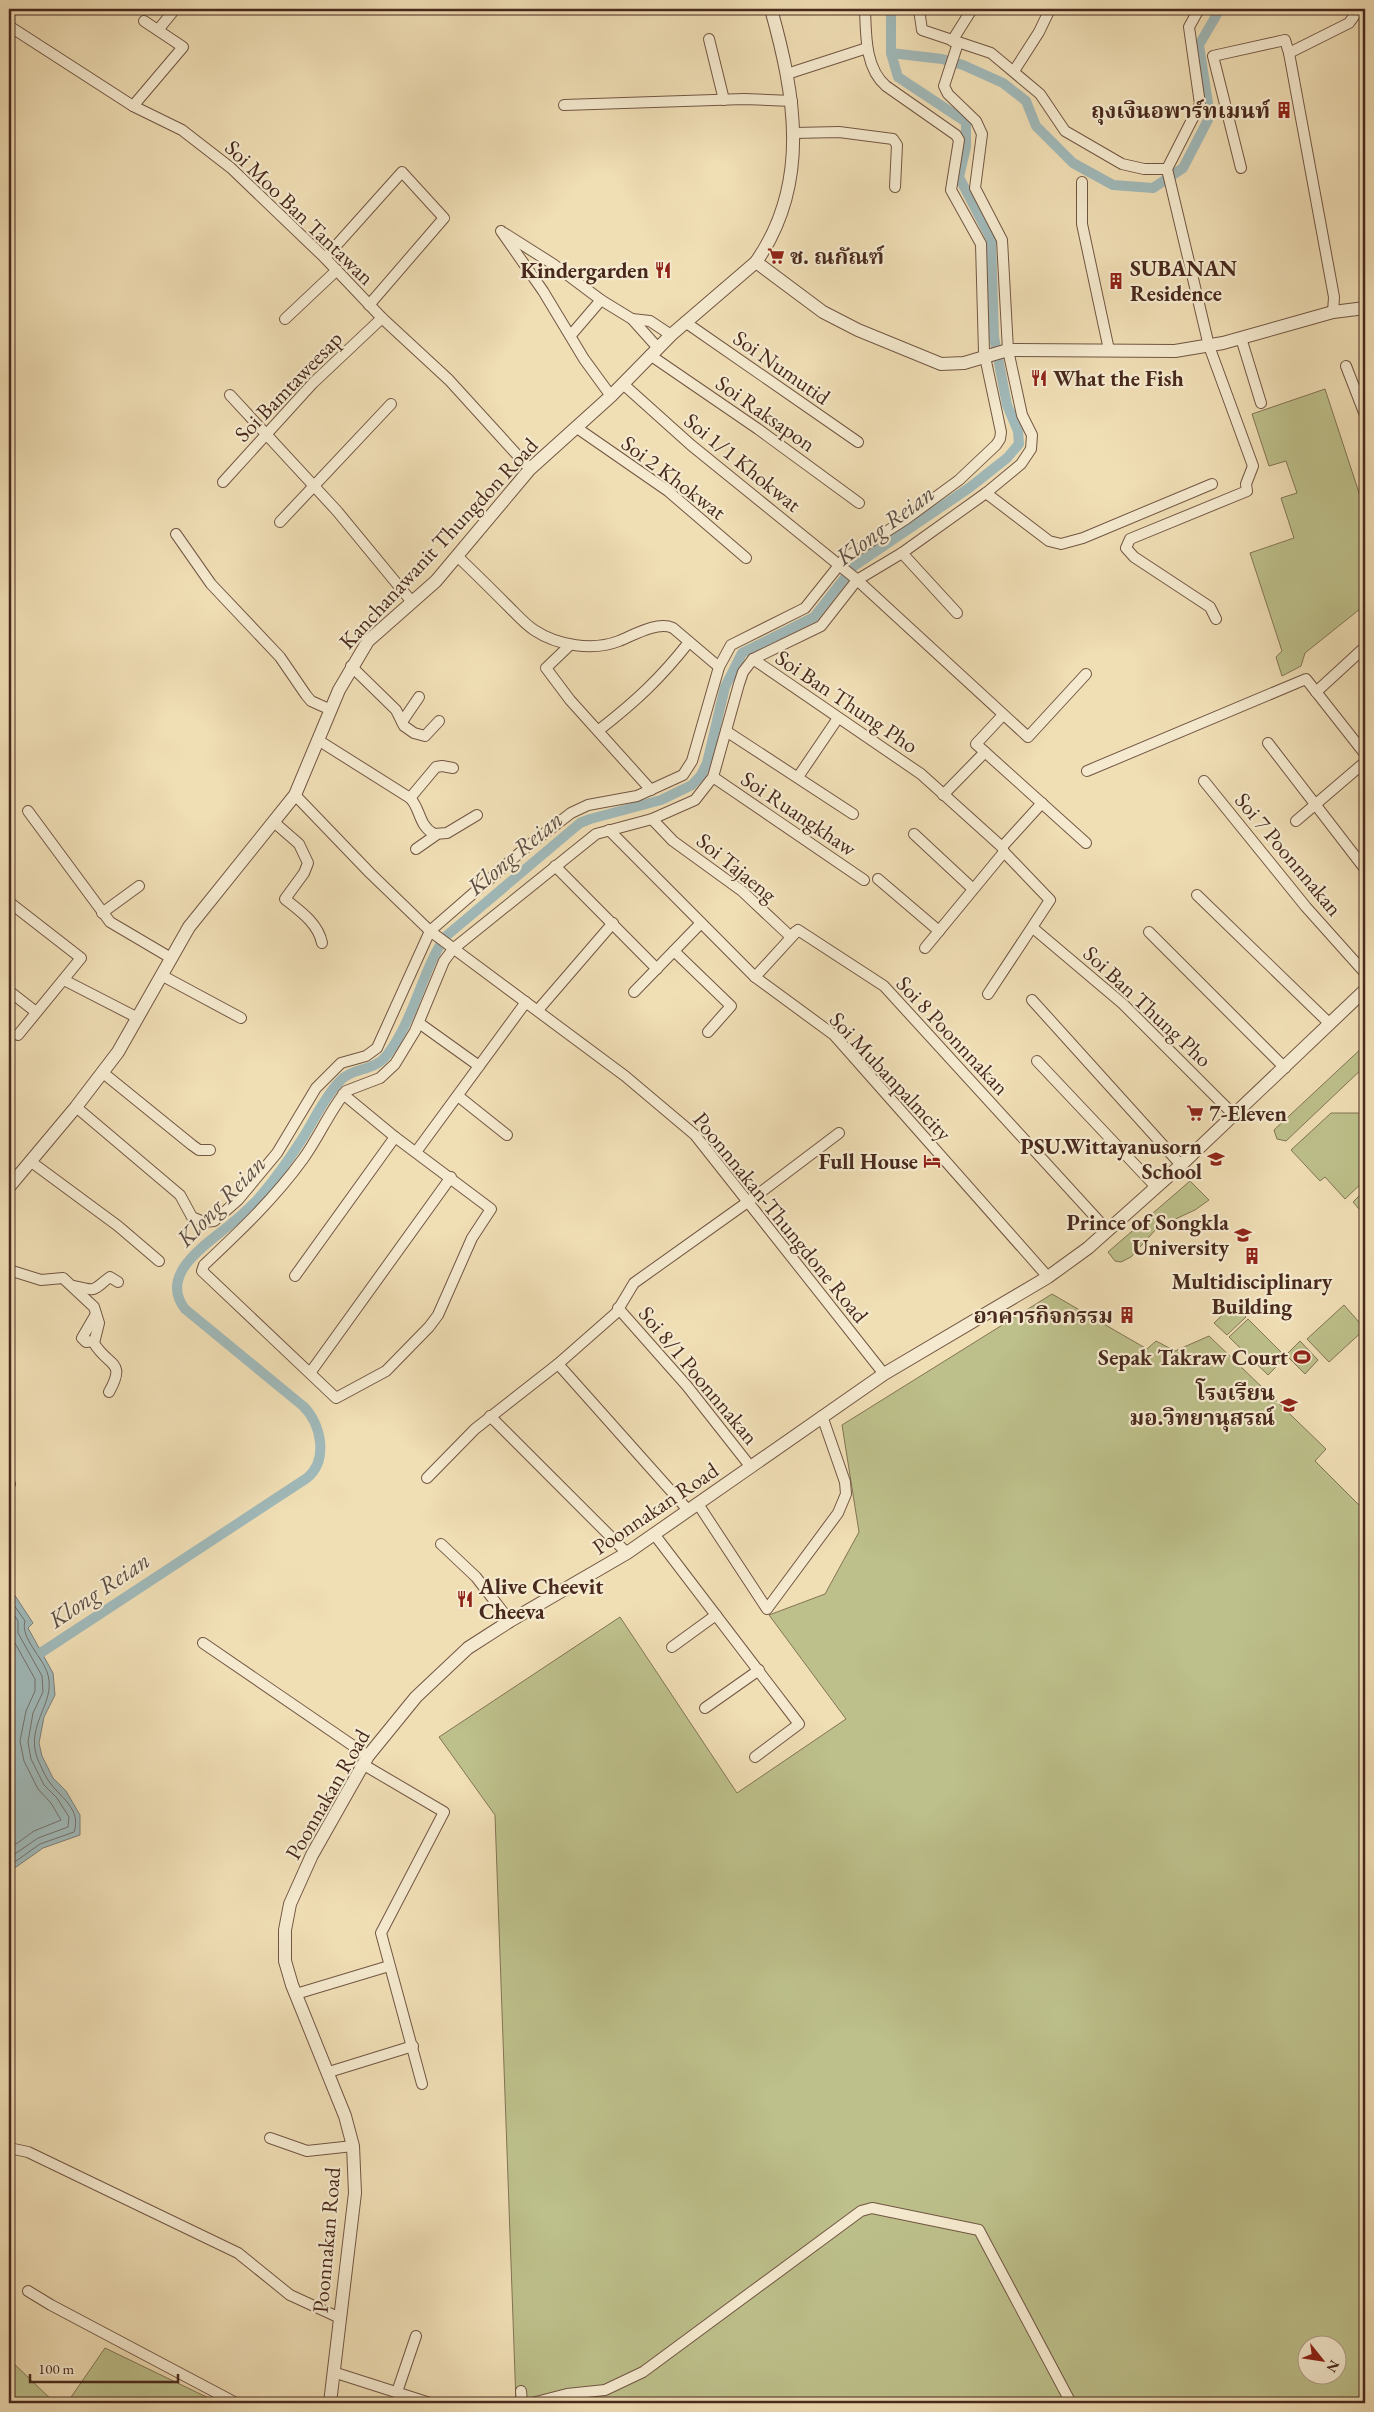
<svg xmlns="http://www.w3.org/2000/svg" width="1374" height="2412" viewBox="0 0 1374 2412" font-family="'EB Garamond','Noto Serif Thai',serif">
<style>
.green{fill:#bdc08b;stroke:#827454;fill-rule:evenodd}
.water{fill:#a0b9b9;stroke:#7d7f7b}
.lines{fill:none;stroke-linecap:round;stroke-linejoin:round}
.shore{stroke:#74716b;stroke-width:1}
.canal{stroke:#a0b9b9;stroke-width:10}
.minor-casing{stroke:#725643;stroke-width:12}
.tertiary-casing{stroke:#725643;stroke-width:14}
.minor{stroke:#f5eacf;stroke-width:10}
.tertiary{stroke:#f5eacf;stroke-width:12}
.labels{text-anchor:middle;stroke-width:4.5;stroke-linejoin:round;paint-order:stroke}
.poi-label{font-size:22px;font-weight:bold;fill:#48291d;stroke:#f5eacf;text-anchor:end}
.street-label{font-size:22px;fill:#48291d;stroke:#f5eacf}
.water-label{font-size:24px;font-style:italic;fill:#5e4d44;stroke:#f5eacf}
</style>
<rect width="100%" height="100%" fill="#f0deb5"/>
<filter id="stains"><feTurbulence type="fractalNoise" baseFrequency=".004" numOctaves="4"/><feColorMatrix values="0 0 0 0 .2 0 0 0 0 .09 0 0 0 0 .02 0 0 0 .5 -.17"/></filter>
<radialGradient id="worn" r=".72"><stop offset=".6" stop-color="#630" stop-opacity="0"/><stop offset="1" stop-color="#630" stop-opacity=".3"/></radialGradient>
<g class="green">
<polygon points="1325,389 1365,511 1365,605 1305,653 1301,666 1282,676 1276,657 1282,651 1250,553 1294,538 1281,498 1297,493 1286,461 1269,466 1252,414"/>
<polygon points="1365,1045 1365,1066 1286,1141 1277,1139 1274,1130"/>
<polygon points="1331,1113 1365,1113 1365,1144 1360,1148 1365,1154 1359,1160 1365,1166 1365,1180 1345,1199 1325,1177 1320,1181 1291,1150"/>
<polygon points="1190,1181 1209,1200 1195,1210 1158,1227 1131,1257 1121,1262 1115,1261 1108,1252"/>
<polygon points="1365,1190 1365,1216 1353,1202"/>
<path d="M1052,1294L1147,1349L1156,1341L1175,1351L1209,1336L1326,1449L1315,1461L1365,1511V2403H516L495,1815L439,1737L620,1617L737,1793L846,1719L769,1615L825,1594L859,1532L842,1425ZM1306,2344H1336V2374H1306Z"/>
<polygon points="1234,1304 1246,1317 1227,1335 1214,1323"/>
<polygon points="1344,1305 1365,1329 1329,1362 1307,1339"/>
<polygon points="1248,1319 1286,1357 1268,1375 1229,1337"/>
<polygon points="1300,1341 1318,1360 1305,1374 1286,1355"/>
<polygon points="105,2348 219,2403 67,2403"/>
<polygon points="9,2359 55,2403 9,2403"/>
</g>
<polygon class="water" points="9,1592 14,1594 33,1623 28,1628 53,1673 55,1695 44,1717 39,1743 42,1756 53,1778 66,1791 80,1815 80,1835 43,1848 9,1872"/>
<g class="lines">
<g class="shore">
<path d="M9,1598L25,1621C20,1638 43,1657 48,1675C56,1703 24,1726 38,1760C41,1766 44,1774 48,1780C59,1797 82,1808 74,1832L40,1844L9,1866"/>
<polyline points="9,1607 18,1621 18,1633 42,1676 43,1692 33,1713 28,1742 31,1759 44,1785 57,1798 69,1817 68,1827 38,1838 9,1858"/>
<polyline points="9,1621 11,1636 35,1679 35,1691 26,1711 20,1741 24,1761 38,1789 51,1803 61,1820 34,1831 9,1849"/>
</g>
<g class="canal">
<polyline points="891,53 942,59 963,65 1003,83 1026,101 1036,126 1073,163 1113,185 1153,188 1183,168 1210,116 1199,45 1220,9"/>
<path d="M42,1652L307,1478C329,1460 321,1423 303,1406L185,1309C157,1273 210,1242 232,1223C241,1216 249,1208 257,1200C274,1181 290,1158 304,1136C315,1118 324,1098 339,1082C352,1067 374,1072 387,1055C414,1020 421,973 445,937L580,823L590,819L661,800L692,785L701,775L707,763L725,687L742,653L814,617L854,566L969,488L1007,458L1019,444L1018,431L1007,405L994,337L991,239L959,177L966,147V122L898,77L891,53V9"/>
</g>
<g class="minor-casing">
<g id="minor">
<polyline points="919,9 922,30 991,53 1040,94 1065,131 1122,164 1144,169 1167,169"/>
<polyline points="1199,9 1189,27 1200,104 1167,169 1209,346 1253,466 1246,484 1247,491 1130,539 1126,548 1134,557 1210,607 1216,619"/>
<polyline points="9,26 133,106 182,130 231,168 325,258 382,318 449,380 530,469"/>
<polyline points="158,30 175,9"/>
<polyline points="709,39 724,100"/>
<polyline points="952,41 972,9"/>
<polyline points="1014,71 1039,32 1050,9"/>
<polyline points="787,74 867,48"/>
<polyline points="564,105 744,99 792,101"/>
<polyline points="133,106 183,47 144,21"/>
<polyline points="794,133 839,132 893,139 897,145 895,187"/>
<polyline points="1241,168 1213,56 1285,40 1289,53"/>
<polyline points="1082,182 1082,224 1109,350"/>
<polyline points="501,231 543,291 584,359 611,396"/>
<polyline points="504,233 553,264 601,300"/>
<polyline points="325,258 402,172 444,218 369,305"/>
<polyline points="1333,312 1334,297 1289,53 1349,23 1359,9"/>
<polyline points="285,319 337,270"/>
<polyline points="632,319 650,321 671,335"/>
<polyline points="685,322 858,442"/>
<polyline points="571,335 601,300 632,319 658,348"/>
<polyline points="1241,338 1261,403"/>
<polyline points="650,355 758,429 859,503"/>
<polyline points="1346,366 1365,415"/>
<polyline points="623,384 691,445 855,578 1028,737 1086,674"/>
<polyline points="230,395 337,511 412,602"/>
<polyline points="577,428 668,491 746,558"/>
<polyline points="223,482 313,383 382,318"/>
<polyline points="986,493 1049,541 1061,544 1083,538 1212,484"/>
<polyline points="280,522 391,404"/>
<polyline points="176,534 211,584 280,657 306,695 311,701 331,710"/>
<polyline points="902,553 957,613"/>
<path d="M457,556C475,573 492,590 509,607C517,615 525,624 534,630C558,646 593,651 619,641C634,635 657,621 673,628L719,667"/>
<polyline points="570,645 546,668 570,700 651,790"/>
<polyline points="753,659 921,774 1002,847 1004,852 1050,900 988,994"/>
<polyline points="351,666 396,710 404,726 414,733 425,736 439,721"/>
<polyline points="1316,692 1365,647"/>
<polyline points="1003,715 976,744 1086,843"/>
<polyline points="402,722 419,697"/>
<path d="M599,730C635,702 660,679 689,642"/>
<polyline points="726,731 853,814"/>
<path d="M318,740L410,798C421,809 418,825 434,834L447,833L477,815"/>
<polyline points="1268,743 1365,869"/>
<polyline points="1087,771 1306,679 1365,754"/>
<polyline points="713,777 864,880"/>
<polyline points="798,777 838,718"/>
<polyline points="1204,781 1306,907 1365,973"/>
<polyline points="295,795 370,873 430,931 625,1076 695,1135 884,1374"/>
<polyline points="943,795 985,752"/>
<polyline points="410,798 436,767 442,766 453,768"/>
<polyline points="28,811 110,922 171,958"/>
<polyline points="652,819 673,841 742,891 791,937 795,932"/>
<polyline points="1296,821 1365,762"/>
<path d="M275,823L299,844L308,863L304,873L285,899C300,911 318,923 322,943"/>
<polyline points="609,830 755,977 834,1035 1048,1277"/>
<polyline points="914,834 973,889"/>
<polyline points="1002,847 1042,803"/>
<polyline points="416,849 436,835"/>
<polyline points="555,866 657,969"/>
<polyline points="878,879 939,931"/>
<polyline points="1197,895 1330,1024"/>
<polyline points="9,902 81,958 18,1035"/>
<polyline points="102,913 139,886"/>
<polyline points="1033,928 1123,1004 1234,1115"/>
<polyline points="1149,932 1285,1068"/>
<polyline points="925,948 1004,852"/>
<polyline points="674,951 731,1006 708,1032"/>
<polyline points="161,975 241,1018"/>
<polyline points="755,977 798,930 884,986 1108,1231"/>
<polyline points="64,980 138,1018"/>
<polyline points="9,991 36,1012"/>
<polyline points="634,992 701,923"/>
<polyline points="1032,1000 1181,1165"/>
<polyline points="538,1010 613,923"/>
<polyline points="419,1023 479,1066"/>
<polyline points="1037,1061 1156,1187"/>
<polyline points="102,1072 192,1145 199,1150 210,1150"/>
<path d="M343,1094L395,1137L491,1209L472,1238L438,1315L429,1327L386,1371L336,1398L202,1271L204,1265C240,1231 274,1199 303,1159C319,1137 329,1112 346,1091L380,1078L395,1064L415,1031L444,961L453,949L596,834L652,819L695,800L713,777L739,684L743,672L753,659L821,626L857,580L902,553L986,493L1021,464L1031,449L1032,435L1022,415L1008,350L1002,240L975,188L982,134L976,121L948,94L944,86L958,43"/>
<polyline points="458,1096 507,1135"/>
<path d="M76,1107L180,1195L192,1217L204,1222L214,1221L238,1200L277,1153L316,1088L341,1063L366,1056L377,1048L430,931L523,850L571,813L588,805L637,796L683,775L692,761L719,667L731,645L805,608L844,559L906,519L959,480L996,445L1000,439L1001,432L984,352L981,244L951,190L959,140L956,135L886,86C865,68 866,35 865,9"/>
<polyline points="416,1152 526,1002"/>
<polyline points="30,1161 118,1226 159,1261"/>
<path d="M9,1270L41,1280L63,1278L94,1307L99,1323L94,1343C108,1367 127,1360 109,1392"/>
<polyline points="295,1276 395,1137"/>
<path d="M74,1286C99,1292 92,1290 110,1277L118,1282"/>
<polyline points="618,1308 687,1386 750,1466"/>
<polyline points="93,1341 86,1342 82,1338 96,1314"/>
<polyline points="558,1364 688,1510"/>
<polyline points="310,1373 451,1177"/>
<polyline points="490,1416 627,1553"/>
<polyline points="427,1478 475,1429 558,1364 616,1313 634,1283 749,1201 839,1133"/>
<polyline points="9,1483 10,1484"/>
<polyline points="698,1504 767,1609 838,1513 846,1494 845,1482 822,1416"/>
<polyline points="654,1534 799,1724 755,1757"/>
<polyline points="441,1544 476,1577 510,1621"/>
<polyline points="203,1643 368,1756"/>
<polyline points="672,1647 716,1615"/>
<polyline points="705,1708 759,1670"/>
<polyline points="364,1765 444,1812 381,1933 422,2084"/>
<polyline points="296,1994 389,1966"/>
<polyline points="329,2072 413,2046"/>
<polyline points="270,2138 307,2151 353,2146"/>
<polyline points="9,2148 28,2152 238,2253 290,2295 340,2318"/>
<polyline points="28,2291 51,2305 236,2403"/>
<polyline points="333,2372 430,2403"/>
<polyline points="521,2391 522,2403"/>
<polyline points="397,2392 416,2336"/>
<polyline points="532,2403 567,2394 605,2390 643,2372 861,2211 872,2208 979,2230 1071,2403"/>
</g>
</g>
<g class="tertiary-casing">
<g id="tertiary">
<polyline points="756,262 823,312 858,330 941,364 964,363 1008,350 1175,351 1223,343 1333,312 1365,308"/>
<path d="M9,1187L76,1107L118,1052L189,927L295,795L339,690L368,641L436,581L530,469L611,396L671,335L756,262C811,183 795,95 771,9"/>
<polyline points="330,2403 355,2193 353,2146 345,2116 292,1985 285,1961 285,1930 290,1904 312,1855 368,1756 416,1697 468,1648 510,1621 627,1553 884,1374 1048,1277 1088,1248 1181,1165 1365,990"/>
</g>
</g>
<use href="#minor" class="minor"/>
<use href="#tertiary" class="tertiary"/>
</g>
<defs>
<g id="building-bare" transform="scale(1.35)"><path d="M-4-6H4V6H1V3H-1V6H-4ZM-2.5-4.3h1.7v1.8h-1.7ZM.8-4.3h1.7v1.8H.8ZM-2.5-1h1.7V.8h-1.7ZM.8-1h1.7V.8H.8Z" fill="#8f2418" stroke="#f5eacf" stroke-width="2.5" paint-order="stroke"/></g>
<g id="supermarket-bare" transform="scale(1.35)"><path d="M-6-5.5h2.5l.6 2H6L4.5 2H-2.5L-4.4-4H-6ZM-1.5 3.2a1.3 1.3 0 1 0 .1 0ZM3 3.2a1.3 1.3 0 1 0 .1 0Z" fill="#8f2418" stroke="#f5eacf" stroke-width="2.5" paint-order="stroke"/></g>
<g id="restaurant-bare" transform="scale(1.35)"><path d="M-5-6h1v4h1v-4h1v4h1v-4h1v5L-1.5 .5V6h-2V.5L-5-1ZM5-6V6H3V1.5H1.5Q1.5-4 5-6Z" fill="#8f2418" stroke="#f5eacf" stroke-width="2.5" paint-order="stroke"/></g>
<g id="school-bare" transform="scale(1.35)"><path d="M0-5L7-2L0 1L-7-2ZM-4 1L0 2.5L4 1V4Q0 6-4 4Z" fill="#8f2418" stroke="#f5eacf" stroke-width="2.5" paint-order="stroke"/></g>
<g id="hotel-bare" transform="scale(1.35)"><path d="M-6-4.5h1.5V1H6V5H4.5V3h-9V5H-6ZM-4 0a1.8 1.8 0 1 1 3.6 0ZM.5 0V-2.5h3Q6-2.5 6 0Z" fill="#8f2418" stroke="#f5eacf" stroke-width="2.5" paint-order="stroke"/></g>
<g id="university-bare" transform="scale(1.35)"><path d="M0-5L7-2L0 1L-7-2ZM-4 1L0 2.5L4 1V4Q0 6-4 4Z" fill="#8f2418" stroke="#f5eacf" stroke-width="2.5" paint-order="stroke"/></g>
<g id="stadium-bare" transform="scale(1.35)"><path d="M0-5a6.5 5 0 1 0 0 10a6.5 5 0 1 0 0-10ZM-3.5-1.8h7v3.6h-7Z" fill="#8f2418" stroke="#f5eacf" stroke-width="2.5" paint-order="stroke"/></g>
</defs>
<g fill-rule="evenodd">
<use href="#building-bare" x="1284" y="110"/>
<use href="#supermarket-bare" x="776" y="256"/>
<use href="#restaurant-bare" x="663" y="270"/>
<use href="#building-bare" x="1116" y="281"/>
<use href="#restaurant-bare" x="1039" y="378"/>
<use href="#supermarket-bare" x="1195" y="1113"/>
<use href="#school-bare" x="1216" y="1159"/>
<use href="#hotel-bare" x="932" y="1161"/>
<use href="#university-bare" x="1243" y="1235"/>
<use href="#building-bare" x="1252" y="1256"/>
<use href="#building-bare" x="1127" y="1315"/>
<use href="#stadium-bare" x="1302" y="1357"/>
<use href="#school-bare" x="1289" y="1405"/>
<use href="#restaurant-bare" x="465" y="1599"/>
</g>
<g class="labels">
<g class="poi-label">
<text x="1270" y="118">ถุงเงินอพาร์ทเมนท์</text>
<text x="790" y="264" text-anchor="start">ช. ณกัณฑ์</text>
<text x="1130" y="276" text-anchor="start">SUBANAN<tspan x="1130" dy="25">Residence</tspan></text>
<text x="649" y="278">Kindergarden</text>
<text x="1053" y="386" text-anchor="start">What the Fish</text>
<text x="1209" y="1121" text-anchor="start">7-Eleven</text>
<text x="1202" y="1154">PSU.Wittayanusorn<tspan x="1202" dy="25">School</tspan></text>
<text x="918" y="1169">Full House</text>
<text x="1229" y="1230">Prince of Songkla<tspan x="1229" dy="25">University</tspan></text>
<text x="1252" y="1289" text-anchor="middle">Multidisciplinary<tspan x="1252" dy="25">Building</tspan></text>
<text x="1113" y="1323">อาคารกิจกรรม</text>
<text x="1288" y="1365">Sepak Takraw Court</text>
<text x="1275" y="1400">โรงเรียน<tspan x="1275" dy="25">มอ.วิทยานุสรณ์</tspan></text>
<text x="479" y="1594" text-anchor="start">Alive Cheevit<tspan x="479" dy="25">Cheeva</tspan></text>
</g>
<g class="street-label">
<text transform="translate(300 212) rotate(44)" y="8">Soi Moo Ban Tantawan</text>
<text transform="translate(782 367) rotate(35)" y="8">Soi Numutid</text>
<text transform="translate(288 386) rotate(-46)" y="8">Soi Bamtaweesap</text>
<text transform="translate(766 413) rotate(35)" y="8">Soi Raksapon</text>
<text transform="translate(743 462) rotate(39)" y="8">Soi 1/1 Khokwat</text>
<text transform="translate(674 477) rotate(37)" y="8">Soi 2 Khokwat</text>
<text transform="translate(438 543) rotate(-47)" y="8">Kanchanawanit Thungdon Road</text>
<text transform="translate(847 701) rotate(34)" y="8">Soi Ban Thung Pho</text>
<text transform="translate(799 813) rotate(34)" y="8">Soi Ruangkhaw</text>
<text transform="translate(1289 854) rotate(50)" y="8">Soi 7 Poonnnakan</text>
<text transform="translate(737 867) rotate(39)" y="8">Soi Tajaeng</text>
<text transform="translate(1148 1006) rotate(43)" y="8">Soi Ban Thung Pho</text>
<text transform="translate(953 1035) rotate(47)" y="8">Soi 8 Poonnnakan</text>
<text transform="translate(891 1076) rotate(47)" y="8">Soi Mubanpalmcity</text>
<text transform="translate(781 1217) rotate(51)" y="8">Poonnnakan-Thungdone Road</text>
<text transform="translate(699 1375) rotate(50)" y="8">Soi 8/1 Poonnnakan</text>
<text transform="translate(655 1508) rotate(-34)" y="8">Poonnakan Road</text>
<text transform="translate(327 1794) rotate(-60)" y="8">Poonnakan Road</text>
<text transform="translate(326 2240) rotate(-85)" y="8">Poonnakan Road</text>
</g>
<g class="water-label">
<text transform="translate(885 525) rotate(-37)" y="8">Klong Reian</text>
<text transform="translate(515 853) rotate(-40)" y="8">Klong Reian</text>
<text transform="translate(221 1201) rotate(-46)" y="8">Klong Reian</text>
<text transform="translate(99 1590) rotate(-34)" y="8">Klong Reian</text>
</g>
</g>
<rect width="1374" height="2412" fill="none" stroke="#f0deb5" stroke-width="30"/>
<rect x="10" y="10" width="1354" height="2392" fill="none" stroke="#48291d" stroke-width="2.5"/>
<rect x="15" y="15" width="1344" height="2382" fill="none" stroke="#48291d"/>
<g transform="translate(1322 2360) rotate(120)"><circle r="24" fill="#f5eacf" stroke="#b09d88"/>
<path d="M0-4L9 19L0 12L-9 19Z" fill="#8f2418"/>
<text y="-8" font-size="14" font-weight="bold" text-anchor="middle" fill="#48291d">N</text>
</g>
<path d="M30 2374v8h148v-8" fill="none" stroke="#48291d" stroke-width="2.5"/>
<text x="38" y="2374" font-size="15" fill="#48291d" stroke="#f5eacf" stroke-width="4" paint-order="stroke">100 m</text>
<rect width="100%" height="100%" filter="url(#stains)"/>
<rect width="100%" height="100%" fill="url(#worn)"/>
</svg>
